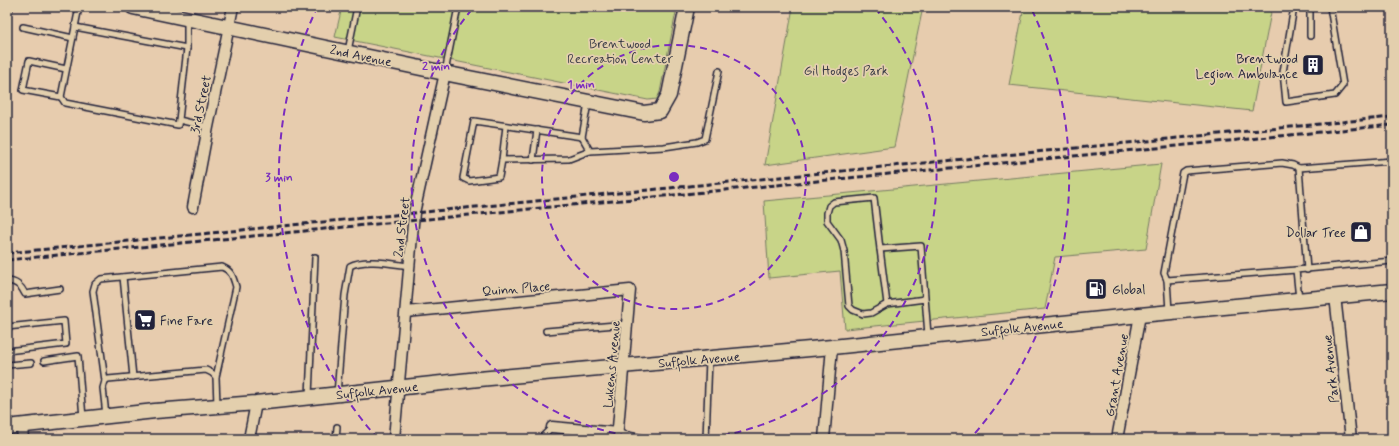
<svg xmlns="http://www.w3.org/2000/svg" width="1399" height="446" viewBox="0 0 1399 446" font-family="Mynerve,sans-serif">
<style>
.green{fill:#c8d488;stroke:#757b62}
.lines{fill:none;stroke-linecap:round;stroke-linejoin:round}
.lane-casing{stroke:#22223b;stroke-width:8}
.street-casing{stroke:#22223b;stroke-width:13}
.secondary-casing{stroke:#22223b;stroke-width:17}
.lane{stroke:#e3cfad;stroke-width:5}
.street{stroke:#e3cfad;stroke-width:10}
.secondary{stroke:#e3cfad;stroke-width:14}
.rail{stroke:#22223b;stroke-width:3;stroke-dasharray:6 3;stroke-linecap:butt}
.ring{fill:none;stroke:#7b2cbf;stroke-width:2;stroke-dasharray:7 5}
.labels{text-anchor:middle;stroke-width:3.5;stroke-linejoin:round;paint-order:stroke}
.park-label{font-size:13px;fill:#3b3d47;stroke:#e3cfad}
.street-label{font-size:13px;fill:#22223b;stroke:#e3cfad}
.poi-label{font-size:13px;fill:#22223b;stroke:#e3cfad;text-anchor:end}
.centre{fill:#7b2cbf;stroke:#e3cfad;stroke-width:2}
.ring-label{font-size:12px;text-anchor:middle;font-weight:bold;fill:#7b2cbf;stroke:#e3cfad;stroke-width:3.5;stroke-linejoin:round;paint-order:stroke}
</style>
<rect width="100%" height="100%" fill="#e7ccae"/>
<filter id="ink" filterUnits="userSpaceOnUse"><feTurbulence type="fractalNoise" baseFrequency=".025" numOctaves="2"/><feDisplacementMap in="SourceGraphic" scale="8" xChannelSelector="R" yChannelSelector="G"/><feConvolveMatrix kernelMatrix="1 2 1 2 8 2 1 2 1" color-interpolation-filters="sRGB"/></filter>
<g filter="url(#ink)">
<g class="green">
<polygon points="342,7 677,7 660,92 657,99 648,100 335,37"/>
<polygon points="793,7 923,7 894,147 765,165"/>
<polygon points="1024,7 1272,7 1252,111 1009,85"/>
<polygon points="1161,164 1146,249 1055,257 1045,309 845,329 840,271 769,278 764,201"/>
</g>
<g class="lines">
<g class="lane-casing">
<g id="lane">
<polyline points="79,7 75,27 187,48"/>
<polyline points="1294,7 1283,72 1286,102 1335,95 1343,85 1330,7"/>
<polyline points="1310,7 1310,36"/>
<polyline points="187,20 187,48 179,120 208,127"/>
<polyline points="23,27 73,38"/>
<polyline points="75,27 61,97 65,103 178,125 179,120"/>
<polyline points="348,51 357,7"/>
<polyline points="445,72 458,7"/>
<polyline points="61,97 23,90 29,61 66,69"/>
<polyline points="588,103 582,137 590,151 664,147 697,142 705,139 719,71"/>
<polyline points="582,137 474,121 463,178 469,181 499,177 502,160 569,159 590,151"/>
<polyline points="502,160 506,126"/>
<polyline points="533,160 537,130"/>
<polyline points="1299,168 1392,161"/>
<polyline points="880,249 887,304"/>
<polyline points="1296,270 1167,280 1164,273 1183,173 1186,171 1282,163 1293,165 1299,168 1307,270"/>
<polyline points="123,277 133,377"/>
<polyline points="1167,280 1169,311"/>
<path d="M7,281C16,281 22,287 25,294L60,289"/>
<polyline points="925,299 887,304 871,313 863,314 853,310 849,306 844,251 841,240 827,221 827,213 829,206 834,202 874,198 880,249 921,246 928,335"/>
<polyline points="1299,299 1296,270 1392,261"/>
<polyline points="7,327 64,321 66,344 7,351"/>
<polyline points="546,331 627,324"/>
<polyline points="44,361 78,356 83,418"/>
<polyline points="7,365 31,363"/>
<path d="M105,381L93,291L95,284L101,279L222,267C232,271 233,277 236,287L216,377"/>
<path d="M337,394L345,295L350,266C364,258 393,264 409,266"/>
<polyline points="309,396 315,257"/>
<polyline points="106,415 103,388 105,381 108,379 206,370 212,373 216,377 217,405"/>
<polyline points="618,433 648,439"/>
<polyline points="336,439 337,427"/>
<polyline points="540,439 552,427"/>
<polyline points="706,439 709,359"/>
</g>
</g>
<g class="street-casing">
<g id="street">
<polyline points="7,9 7,7"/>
<polyline points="193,207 208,127 233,7"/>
<polyline points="1335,296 1351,439"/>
<polyline points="406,312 630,290 617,439"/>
<polyline points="22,426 23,439"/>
<polyline points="552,427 618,433"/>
<polyline points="249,439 256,403"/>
<polyline points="394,439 414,213 445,73"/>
<polyline points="824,439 832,347"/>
<polyline points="1117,439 1140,315"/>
</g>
</g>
<g class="secondary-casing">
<g id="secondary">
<polyline points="133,7 454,75 644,113 660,111 669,95 687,7"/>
<polyline points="7,427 155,411 256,403 479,379 832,347 1140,315 1392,291"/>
</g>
</g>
<use href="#lane" class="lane"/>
<use href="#street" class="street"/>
<use href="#secondary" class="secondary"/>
<g class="rail">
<polyline points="7,253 1392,117"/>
<polyline points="7,260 1392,125"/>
</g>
</g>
</g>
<g class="ring">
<circle cx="674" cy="177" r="132"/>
<path d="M651 439A263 263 0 0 1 473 8M875 8A263 263 0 0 1 697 439"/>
<path d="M378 439A395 395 0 0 1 316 10M1032 10A395 395 0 0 1 970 439"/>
</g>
<defs>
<g id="building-square" transform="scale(1.15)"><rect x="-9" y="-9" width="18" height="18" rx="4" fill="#22223b" stroke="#e3cfad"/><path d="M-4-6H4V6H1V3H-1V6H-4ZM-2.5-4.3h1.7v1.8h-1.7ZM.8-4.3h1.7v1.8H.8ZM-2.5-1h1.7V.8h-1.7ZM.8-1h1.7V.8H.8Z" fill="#fff"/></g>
<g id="shop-square" transform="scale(1.15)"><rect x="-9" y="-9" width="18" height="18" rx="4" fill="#22223b" stroke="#e3cfad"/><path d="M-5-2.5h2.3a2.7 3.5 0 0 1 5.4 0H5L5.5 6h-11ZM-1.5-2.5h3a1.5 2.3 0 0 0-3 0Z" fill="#fff"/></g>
<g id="fuel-square" transform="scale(1.15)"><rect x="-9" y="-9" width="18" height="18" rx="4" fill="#22223b" stroke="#e3cfad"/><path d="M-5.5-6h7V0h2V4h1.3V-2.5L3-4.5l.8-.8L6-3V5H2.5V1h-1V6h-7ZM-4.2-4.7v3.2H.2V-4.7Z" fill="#fff"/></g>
<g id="supermarket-square" transform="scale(1.15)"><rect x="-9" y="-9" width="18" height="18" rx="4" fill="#22223b" stroke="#e3cfad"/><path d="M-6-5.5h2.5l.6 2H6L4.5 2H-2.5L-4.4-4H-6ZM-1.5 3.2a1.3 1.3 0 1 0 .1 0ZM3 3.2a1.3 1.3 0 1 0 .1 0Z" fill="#fff"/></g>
</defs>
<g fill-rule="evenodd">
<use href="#building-square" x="1313" y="65"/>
<use href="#shop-square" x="1361" y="232"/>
<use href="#fuel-square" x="1096" y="289"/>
<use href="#supermarket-square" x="145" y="320"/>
</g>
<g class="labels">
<g class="park-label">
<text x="620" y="48">Brentwood<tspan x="620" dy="15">Recreation Center</tspan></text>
<text x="846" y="75">Gil Hodges Park</text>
</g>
<g class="street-label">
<text transform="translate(361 55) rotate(12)" y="5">2nd Avenue</text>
<text transform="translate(200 104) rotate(-78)" y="5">3rd Street</text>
<text transform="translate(401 227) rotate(-83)" y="5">2nd Street</text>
<text transform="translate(516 288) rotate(-5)" y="5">Quinn Place</text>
<text transform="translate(1022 327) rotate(-6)" y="5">Suffolk Avenue</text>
<text transform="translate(699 359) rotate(-5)" y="5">Suffolk Avenue</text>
<text transform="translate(611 364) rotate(-85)" y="5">Lukens Avenue</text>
<text transform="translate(1330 369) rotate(-96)" y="5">Park Avenue</text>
<text transform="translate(1116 375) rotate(-80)" y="5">Grant Avenue</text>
<text transform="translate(377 390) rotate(-6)" y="5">Suffolk Avenue</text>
</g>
<g class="poi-label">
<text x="1298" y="63">Brentwood<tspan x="1298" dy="15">Legion Ambulance</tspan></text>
<text x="1346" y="237">Dollar Tree</text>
<text x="1112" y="294" text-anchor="start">Global</text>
<text x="160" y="325" text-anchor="start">Fine Fare</text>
</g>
</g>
<circle cx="674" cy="177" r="6" class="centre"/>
<g class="ring-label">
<text x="436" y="70">2 min</text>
<text x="581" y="88">1 min</text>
<text x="279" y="181">3 min</text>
</g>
<rect width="1399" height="446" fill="none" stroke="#e3cfad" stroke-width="24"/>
<rect x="12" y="12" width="1375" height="422" fill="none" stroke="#22223b" stroke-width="1.5" filter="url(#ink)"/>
</svg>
